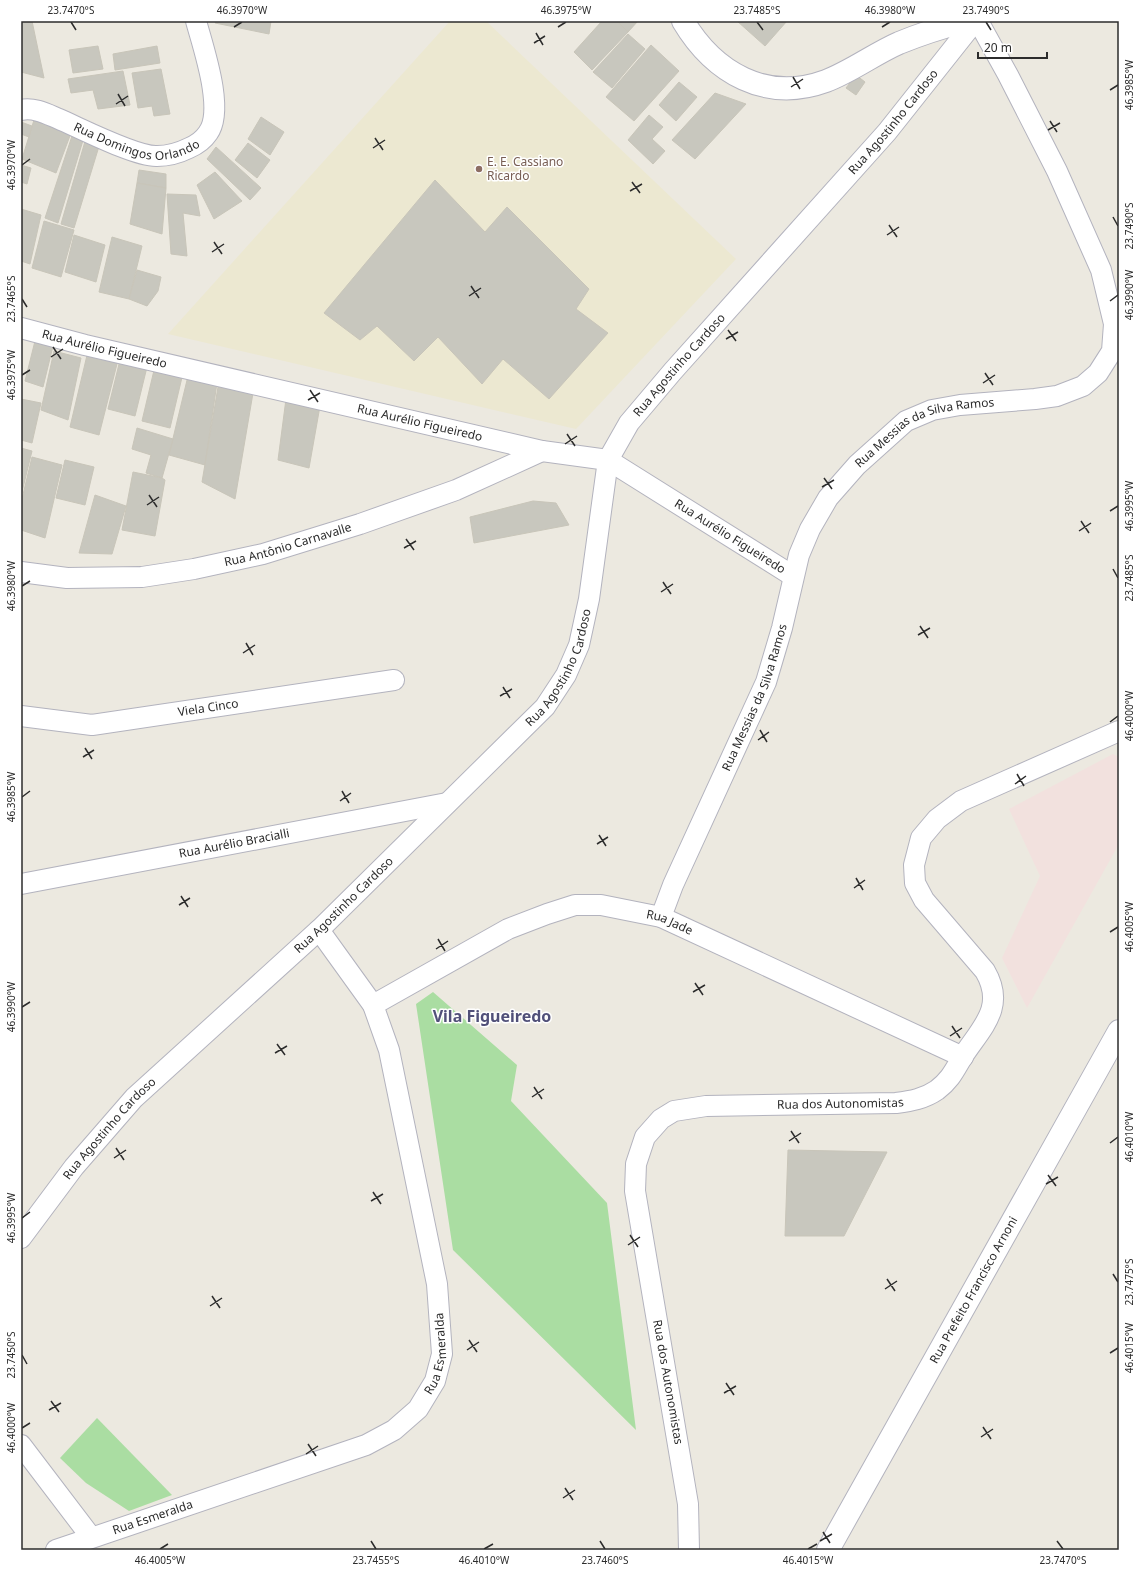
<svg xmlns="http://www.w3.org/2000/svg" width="1140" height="1571" viewBox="0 0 1140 1571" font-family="'Noto Sans',sans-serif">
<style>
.education{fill:#ece8d1}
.medical{fill:#f2e1de}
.green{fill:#aadda2}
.building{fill:#c8c7be;stroke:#c8c5b9}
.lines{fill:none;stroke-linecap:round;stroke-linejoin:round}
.minor-casing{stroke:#b3b3be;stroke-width:22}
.secondary-casing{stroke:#b3b3be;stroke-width:24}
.minor{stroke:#fff;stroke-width:20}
.secondary{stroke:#fff;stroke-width:22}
.ticks{fill:none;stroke:#2c2c2c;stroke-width:1.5}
.education-dot{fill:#8d6e63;stroke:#fff;stroke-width:1.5}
.labels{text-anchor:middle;stroke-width:3;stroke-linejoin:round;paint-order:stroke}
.street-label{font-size:12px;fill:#2c2c2c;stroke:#fff}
.education-label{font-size:12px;fill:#785e54;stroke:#fff;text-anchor:start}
.district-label{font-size:16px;font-weight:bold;fill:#515079;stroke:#fff}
.neatline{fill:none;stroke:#2c2c2c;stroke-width:1.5}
.ticks-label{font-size:10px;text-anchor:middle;fill:#2c2c2c}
</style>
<rect width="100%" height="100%" fill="#ece9e0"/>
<polygon class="education" points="450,21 486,21 736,259 576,429 168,334"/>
<polygon class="medical" points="1113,754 1119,757 1119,844 1027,1008 1002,958 1040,876 1009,809"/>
<g class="green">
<polygon points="433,992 517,1065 511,1101 607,1203 636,1430 453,1250 416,1004"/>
<polygon points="97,1418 172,1495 129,1511 86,1483 60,1458"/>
</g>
<g class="building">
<polygon points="21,21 32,21 44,78 21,72"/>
<polygon points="216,21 271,21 269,34 215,23"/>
<polygon points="602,21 617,21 628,32 592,70 574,52"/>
<polygon points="617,21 638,21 628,32"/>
<polygon points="737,21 787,21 765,46"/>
<polygon points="628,34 645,49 612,88 593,72"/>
<polygon points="651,45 679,71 634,121 606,97"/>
<polygon points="98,46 103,69 73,73 69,50"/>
<polygon points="157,46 160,63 115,70 113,54"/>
<polygon points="161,69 170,114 154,116 152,106 138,108 132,73"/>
<polygon points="123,71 130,105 98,109 93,90 71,93 68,79"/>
<polygon points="856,75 865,82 856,95 846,88"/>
<polygon points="679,82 697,97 676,121 659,105"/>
<polygon points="715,93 746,104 695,159 672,140"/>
<polygon points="649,115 663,127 652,139 665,151 653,164 628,140"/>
<polygon points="261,117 284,132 270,155 248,139"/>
<polygon points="34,120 71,133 56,173 22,159"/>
<polygon points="21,122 32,126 29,137 21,134"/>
<polygon points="73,133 84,137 58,223 45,218"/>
<polygon points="86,138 100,143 74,228 61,224"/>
<polygon points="248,143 270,160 257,178 235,160"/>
<polygon points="216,147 261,188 250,200 207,159"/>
<polygon points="21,165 31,168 27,184 21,182"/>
<polygon points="139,170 166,174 166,188 137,183"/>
<polygon points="215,172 242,201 214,219 197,185"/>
<polygon points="435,180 485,232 507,207 589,289 576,309 608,333 549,399 503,359 482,384 438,337 414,361 377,326 360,340 324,313"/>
<polygon points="137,183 166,188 162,234 130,224"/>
<polygon points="167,194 196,195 200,216 183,213 187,256 171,254"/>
<polygon points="21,209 41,215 30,264 21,261"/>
<polygon points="44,221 74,230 61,277 32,268"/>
<polygon points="74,235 105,245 96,282 65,272"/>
<polygon points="112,237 142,246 129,299 99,292"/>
<polygon points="137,270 161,277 158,291 147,306 129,299"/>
<polygon points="35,341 53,346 43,387 25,381"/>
<polygon points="54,351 81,358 68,420 41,410"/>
<polygon points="88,351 119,356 99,435 70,427"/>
<polygon points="120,360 147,367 135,416 108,409"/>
<polygon points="155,366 183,373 170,428 142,421"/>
<polygon points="188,376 217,383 205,465 169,455"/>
<polygon points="218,387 253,393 235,499 202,482"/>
<polygon points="21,399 41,403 32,443 21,440"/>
<polygon points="286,399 320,406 309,468 278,460"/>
<polygon points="137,428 173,439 162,478 146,473 151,455 132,449"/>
<polygon points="21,448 32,451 21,496"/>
<polygon points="32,457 62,465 45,538 21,530 21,503"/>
<polygon points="65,460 94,467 85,505 56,498"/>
<polygon points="133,472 162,478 165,480 155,536 122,530"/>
<polygon points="95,495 126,506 112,554 79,553"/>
<polygon points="533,501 556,503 569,525 474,543 470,517"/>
<polygon points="788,1150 887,1152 844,1236 785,1236"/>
</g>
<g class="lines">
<g class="minor-casing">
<g id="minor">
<path id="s1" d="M21,110C34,107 47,114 59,119C80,128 136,157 157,156C169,156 179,153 189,148C196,145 204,139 208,133C225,110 203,47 196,21"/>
<path id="s2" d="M21,328L85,345L542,451L608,460L793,576"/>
<path id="s3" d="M21,572L67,578L142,577L194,569L263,554L360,524L456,490L542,451"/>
<path id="s4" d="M21,716L92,725L394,680"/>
<path id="s5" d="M21,884L447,803"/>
<path id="s6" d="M661,917L673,885L766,682L782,628L799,555L810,529L828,498L857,465L906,421L932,410L960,405L1035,399L1057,396L1083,386L1098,373L1112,351L1114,324L1101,270L1057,171L1008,75L978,21"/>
<path id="s7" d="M373,1005L508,929L547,914L575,905H601L661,917L963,1057"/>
<path id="s8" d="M21,1238L74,1167L134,1098L319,930L545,707L566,675L579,645L589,599L608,460L629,423L673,371L887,132L975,21"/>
<polyline points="21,1445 91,1537"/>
<path id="s9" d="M56,1550L366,1445L394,1430L418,1409L435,1381L442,1354L437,1284L389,1050L373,1005L319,930"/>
<path id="s10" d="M689,1550L688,1504L635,1191L636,1164L645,1137L661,1119L674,1111L706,1106L896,1103C911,1101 924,1099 937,1090C951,1079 954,1071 963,1056C982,1027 1006,1007 985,971L924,900L915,883L914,865L921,838L937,819L961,801L1119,731"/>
</g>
</g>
<g class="secondary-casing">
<g id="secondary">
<path d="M683,21C714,73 766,103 826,81C852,71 874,54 899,43C921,34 943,27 966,21"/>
<path id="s11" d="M828,1550L1119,1031"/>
</g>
</g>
<use href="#minor" class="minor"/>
<use href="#secondary" class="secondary"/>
</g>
<path class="ticks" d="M71,22L76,30M757,22L763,30M986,22L991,30M234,27L242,22M558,27L566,22M882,27L890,22M536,33L543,45M534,43L545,36M793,77L800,89M791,87L803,79M1110,90L1118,85M118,94L125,106M116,104L128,96M1050,121L1057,132M1048,130L1060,123M375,138L383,150M373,148L385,140M22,165L30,159M632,182L640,193M630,191L642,184M1113,217L1118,226M889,225L897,237M887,235L899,227M214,242L222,254M212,252L224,244M471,286L479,298M469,296L481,288M22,299L27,307M1110,301L1118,295M728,330L736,341M726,339L738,332M53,347L61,359M51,357L63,349M985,373L993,385M22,375L30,370M983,383L995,375M310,390L318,402M308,400L320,393M567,434L575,446M565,444L577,436M824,478L832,489M822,487L834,480M149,495L157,507M147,505L159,497M1110,511L1118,506M1081,521L1089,533M1079,531L1091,523M406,539L414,550M404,548L416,541M1113,569L1118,578M663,582L671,594M22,586L30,581M661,592L673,584M920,626L928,638M918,635L930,628M246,643L253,655M243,653L255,645M503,687L510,698M500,696L512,689M1110,722L1118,716M760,730L767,742M758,740L769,732M85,748L92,759M83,757L94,750M1017,774L1024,786M1015,784L1026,776M342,791L349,803M22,797L30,791M340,801L351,793M599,835L606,846M597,844L608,837M856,878L863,890M854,888L865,880M181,896L188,907M179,905L190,898M1110,932L1118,927M438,939L445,951M436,949L448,941M695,983L703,995M693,992L705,985M22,1007L30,1002M952,1026L960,1038M950,1036L962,1028M277,1044L285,1055M275,1053L287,1046M534,1087L542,1099M532,1097L544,1089M791,1131L799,1143M789,1141L801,1133M1110,1143L1118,1137M116,1148L124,1160M114,1158L126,1150M1048,1175L1056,1186M1046,1184L1058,1177M373,1192L381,1204M371,1201L383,1194M22,1218L30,1212M630,1235L638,1247M628,1245L640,1237M1113,1274L1118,1282M887,1279L895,1291M885,1289L897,1281M212,1296L220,1308M210,1306L222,1298M469,1340L477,1352M467,1350L479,1342M1110,1353L1118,1348M22,1355L27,1364M726,1383L734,1395M724,1393L736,1386M51,1401L59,1412M49,1410L61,1403M983,1427L991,1439M22,1428L30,1423M981,1437L993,1429M308,1444L316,1456M306,1454L318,1446M565,1488L573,1500M563,1498L575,1490M823,1532L830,1543M371,1541L376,1549M600,1541L605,1549M820,1541L832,1534M1057,1541L1063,1549M160,1549L168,1544M484,1549L493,1544M808,1549L817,1544"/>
<circle class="education-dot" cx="479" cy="169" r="4"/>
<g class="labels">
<g class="street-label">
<text dy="4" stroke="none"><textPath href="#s8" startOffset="1449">Rua Agostinho Cardoso</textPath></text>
<text dy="4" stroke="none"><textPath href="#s1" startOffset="123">Rua Domingos Orlando</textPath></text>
<text dy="4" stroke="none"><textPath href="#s2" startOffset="86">Rua Aurélio Figueiredo</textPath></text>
<text dy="4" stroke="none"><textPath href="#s8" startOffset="1125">Rua Agostinho Cardoso</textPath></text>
<text dy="4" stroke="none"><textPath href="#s2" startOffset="410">Rua Aurélio Figueiredo</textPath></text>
<text dy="4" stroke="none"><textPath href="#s6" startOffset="575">Rua Messias da Silva Ramos</textPath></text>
<text dy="4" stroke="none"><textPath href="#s2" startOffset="746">Rua Aurélio Figueiredo</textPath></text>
<text dy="4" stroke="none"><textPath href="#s3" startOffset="271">Rua Antônio Carnavalle</textPath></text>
<text dy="4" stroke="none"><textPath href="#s8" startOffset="789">Rua Agostinho Cardoso</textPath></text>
<text dy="4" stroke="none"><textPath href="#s6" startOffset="239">Rua Messias da Silva Ramos</textPath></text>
<text dy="4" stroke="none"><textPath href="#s4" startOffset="189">Viela Cinco</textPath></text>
<text dy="4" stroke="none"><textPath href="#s5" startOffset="217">Rua Aurélio Bracialli</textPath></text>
<text dy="4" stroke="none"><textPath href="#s8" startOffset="465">Rua Agostinho Cardoso</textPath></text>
<text dy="4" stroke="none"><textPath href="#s7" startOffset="323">Rua Jade</textPath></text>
<text dy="4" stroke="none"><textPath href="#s10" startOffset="625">Rua dos Autonomistas</textPath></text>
<text dy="4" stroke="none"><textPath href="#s8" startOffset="141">Rua Agostinho Cardoso</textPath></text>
<text dy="4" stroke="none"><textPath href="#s11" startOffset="298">Rua Prefeito Francisco Arnoni</textPath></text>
<text dy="4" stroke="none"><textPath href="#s9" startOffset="451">Rua Esmeralda</textPath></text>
<text transform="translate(668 1382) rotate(80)" y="4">Rua dos Autonomistas</text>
<text dy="4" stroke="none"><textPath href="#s9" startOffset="102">Rua Esmeralda</textPath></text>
</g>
<g class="education-label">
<text x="487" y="166">E. E. Cassiano<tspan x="487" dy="14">Ricardo</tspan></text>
</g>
<g class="district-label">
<text x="492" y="1022">Vila Figueiredo</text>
</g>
</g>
<rect width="1140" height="1571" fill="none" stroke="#ffffff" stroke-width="44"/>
<path d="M978 52v6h69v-6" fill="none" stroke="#2c2c2c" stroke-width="2"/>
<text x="984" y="52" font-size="12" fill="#2c2c2c" stroke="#ffffff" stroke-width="3" paint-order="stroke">20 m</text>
<rect x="22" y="22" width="1096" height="1527" class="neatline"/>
<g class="ticks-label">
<text x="71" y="14">23.7470°S</text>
<text x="242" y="14">46.3970°W</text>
<text x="566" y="14">46.3975°W</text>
<text x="757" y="14">23.7485°S</text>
<text x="890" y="14">46.3980°W</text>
<text x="986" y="14">23.7490°S</text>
<text transform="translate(1129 85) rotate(-90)" y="4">46.3985°W</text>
<text transform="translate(11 165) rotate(-90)" y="4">46.3970°W</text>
<text transform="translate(1129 226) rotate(-90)" y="4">23.7490°S</text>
<text transform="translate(1129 295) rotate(-90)" y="4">46.3990°W</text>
<text transform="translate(11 299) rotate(-90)" y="4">23.7465°S</text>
<text transform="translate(11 375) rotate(-90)" y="4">46.3975°W</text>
<text transform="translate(1129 506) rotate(-90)" y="4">46.3995°W</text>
<text transform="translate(1129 578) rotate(-90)" y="4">23.7485°S</text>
<text transform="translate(11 586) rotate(-90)" y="4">46.3980°W</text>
<text transform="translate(1129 716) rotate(-90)" y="4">46.4000°W</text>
<text transform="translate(11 797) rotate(-90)" y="4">46.3985°W</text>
<text transform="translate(1129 927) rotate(-90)" y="4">46.4005°W</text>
<text transform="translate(11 1007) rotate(-90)" y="4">46.3990°W</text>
<text transform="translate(1129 1137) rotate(-90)" y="4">46.4010°W</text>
<text transform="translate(11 1218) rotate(-90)" y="4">46.3995°W</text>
<text transform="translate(1129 1282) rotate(-90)" y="4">23.7475°S</text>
<text transform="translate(1129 1348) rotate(-90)" y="4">46.4015°W</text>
<text transform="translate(11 1355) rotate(-90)" y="4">23.7450°S</text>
<text transform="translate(11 1428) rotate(-90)" y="4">46.4000°W</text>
<text x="160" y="1564">46.4005°W</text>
<text x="376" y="1564">23.7455°S</text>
<text x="484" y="1564">46.4010°W</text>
<text x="605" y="1564">23.7460°S</text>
<text x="808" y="1564">46.4015°W</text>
<text x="1063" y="1564">23.7470°S</text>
</g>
</svg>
